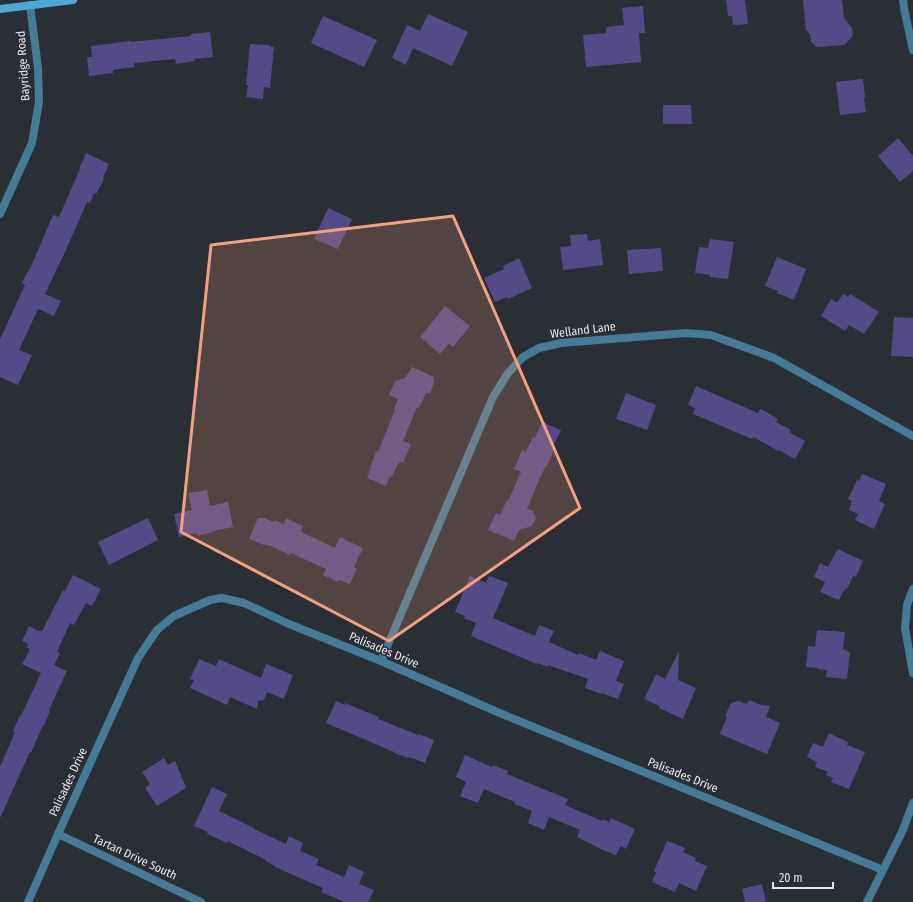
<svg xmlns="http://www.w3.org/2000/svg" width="913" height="902" viewBox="0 0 913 902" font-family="'Fira Sans Condensed',sans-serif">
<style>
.building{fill:#544a88}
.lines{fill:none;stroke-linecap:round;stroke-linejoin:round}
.street{stroke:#467b97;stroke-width:8}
.secondary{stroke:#4ba7d3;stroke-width:8}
.marked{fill:#f2a07f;fill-opacity:0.2;stroke:#f2a07f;stroke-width:3;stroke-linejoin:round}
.labels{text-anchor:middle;stroke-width:3;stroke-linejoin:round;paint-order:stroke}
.street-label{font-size:12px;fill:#e4e7eb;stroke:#2a2e35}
</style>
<rect width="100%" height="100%" fill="#2a2e35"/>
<g class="building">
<polygon points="726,0 745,0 748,24 733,25 732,16 728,16"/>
<polygon points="803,0 842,0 844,18 852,28 853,35 845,45 817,47 811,42 810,34 806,30"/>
<polygon points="643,6 645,33 639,33 641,62 586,67 583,35 606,33 606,27 624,25 622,8"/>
<polygon points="428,14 468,32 452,66 413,48 406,65 392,58 407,25 420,31"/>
<polygon points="323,16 377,40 364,67 311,43"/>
<polygon points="210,32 213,57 194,59 195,61 176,64 175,59 134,63 134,67 113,70 113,73 89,76 87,57 92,57 91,46 131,41 131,42 191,36 191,34"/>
<polygon points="250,44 269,45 269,46 274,47 270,88 264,87 263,99 246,97 248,85 246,85"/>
<polygon points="863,79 865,98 864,98 866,112 840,115 836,82"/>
<polygon points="663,105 691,105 692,124 663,124"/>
<polygon points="898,138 913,156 913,171 900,182 878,156"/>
<polygon points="86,153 109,164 103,178 104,179 96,194 94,193 90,203 87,202 62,259 62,258 45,294 61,301 54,316 38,309 19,350 32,355 18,385 0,377 0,339 25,285 22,283 29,269 30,269 53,215 59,217 80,169 79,169"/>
<polygon points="328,208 352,219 338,249 314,239"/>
<polygon points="587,234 588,241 600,239 603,265 563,270 560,247 571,246 570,235"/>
<polygon points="710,239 734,242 728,279 710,277 710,275 695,273 699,247 708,248"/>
<polygon points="661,248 663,271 629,274 627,250"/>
<polygon points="777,257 806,269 794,300 777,293 778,291 765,286"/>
<polygon points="519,258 532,288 508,299 507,297 495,302 484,278 504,269 503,266"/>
<polygon points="843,294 848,297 850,294 879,312 864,334 849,325 845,331 821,316 831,299 837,303"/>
<polygon points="445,306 470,326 453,347 449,343 440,354 420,337"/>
<polygon points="894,317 913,318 913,357 891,356"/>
<polygon points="412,367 434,377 434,383 430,394 426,393 419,408 417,407 403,441 411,444 403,463 399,462 392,477 390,476 386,486 367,478 371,468 370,468 376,451 378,452 395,410 394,409 398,399 389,395 395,381 405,378"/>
<polygon points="696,386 758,413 760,409 761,409 778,419 776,422 791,430 789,432 805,441 795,459 779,450 778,451 754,437 752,439 693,414 695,408 688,405"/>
<polygon points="626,393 656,405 647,430 616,419"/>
<polygon points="542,422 561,430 553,446 555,447 547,466 546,465 539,480 527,509 533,511 536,518 532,526 519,530 514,541 488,530 496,513 500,515 507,500 508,501 521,472 514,469 522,450 526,452 533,437 535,438"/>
<polygon points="862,474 886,484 879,501 885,504 874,529 855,520 858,514 849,510 852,501 848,499 857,480 859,481"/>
<polygon points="207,490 210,506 228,502 233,527 213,531 213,532 197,536 197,533 179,537 174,514 192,510 188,493"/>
<polygon points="148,518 158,540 109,565 98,542"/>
<polygon points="258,518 265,518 273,522 274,520 284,524 286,518 303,526 301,532 335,548 340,537 363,548 354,567 357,569 350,584 339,580 338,582 323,575 326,569 291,553 290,555 268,545 268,546 265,544 264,545 249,539"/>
<polygon points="838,549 863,561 856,577 853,576 847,589 846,588 845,590 844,590 839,600 820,592 825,582 814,577 820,563 828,567"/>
<polygon points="73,575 101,589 92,606 86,603 74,625 70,623 57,652 60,653 54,665 67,671 49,710 50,711 44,726 43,725 31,753 30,752 0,818 0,767 15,732 13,731 20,715 21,716 41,673 22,664 30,649 27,648 28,644 22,641 29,626 38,631 38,630 42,631 63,590 65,591"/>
<polygon points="470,576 486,583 489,576 508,583 493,618 535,636 539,625 554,631 549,642 578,655 579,653 596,660 600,651 624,661 616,681 624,684 618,699 602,693 601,694 585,688 588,679 548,665 548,667 537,663 537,664 471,636 476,623 464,618 465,616 455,612"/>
<polygon points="817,630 845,632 843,650 846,650 846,651 850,652 847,679 826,677 827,670 817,669 818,668 806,667 808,646 815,647"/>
<polygon points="679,651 678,680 696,688 683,719 659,708 660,706 644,699 656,674 665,679"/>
<polygon points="199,659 216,666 219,659 261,678 266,664 293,675 284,699 267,692 264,700 258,701 257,709 230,697 227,705 190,688 194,680 190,679"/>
<polygon points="749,700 761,705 770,706 766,717 780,723 767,754 720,734 727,717 725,716 731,703 738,701 747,704"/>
<polygon points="336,701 345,705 345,703 379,717 378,719 418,735 419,734 434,740 425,763 409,757 408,758 394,753 394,752 326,723"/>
<polygon points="829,733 848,742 847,745 865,752 849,789 831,782 833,778 826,775 828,772 815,767 817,762 807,757 813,743 823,747"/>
<polygon points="465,755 492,767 493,765 508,771 507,774 568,799 565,805 602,821 602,819 609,822 611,818 635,829 626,849 621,846 616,855 603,850 577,837 580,830 549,817 544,830 528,823 532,811 514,804 515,802 484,789 478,803 460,796 466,782 456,777"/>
<polygon points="164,758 168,765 175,761 186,788 157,806 145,788 150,784 142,772"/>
<polygon points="212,787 227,794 219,811 254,828 254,829 286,844 289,836 303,843 300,851 319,859 316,865 344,877 349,865 364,872 359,884 374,890 368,902 344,902 321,892 323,888 275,867 275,866 266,861 266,860 228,841 227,843 207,834 208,832 194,826"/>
<polygon points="667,841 685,848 683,852 696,858 695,861 707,866 696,891 679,883 675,892 652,882 656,872 654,871"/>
<polygon points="762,884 766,902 745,902 742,889"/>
</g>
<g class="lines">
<g class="street">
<polyline points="903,0 904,8 913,50"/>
<polyline points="0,214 32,143 39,102 38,68 30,5"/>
<polyline points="913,589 907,605 905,628 913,673"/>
<polyline points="381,661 493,397 508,373 523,357 539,348 561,343 686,333 711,335 774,358 913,436"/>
<polyline points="58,834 201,902"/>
<polyline points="28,902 58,834 138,658 157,630 174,616 210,600 222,598 244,603 289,624 381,661 502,714 883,870"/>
<polyline points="867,902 902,832 913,803"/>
</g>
<polyline class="secondary" points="0,9 73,0"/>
</g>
<path class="marked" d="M453,216L580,508L389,641L181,532L211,245Z"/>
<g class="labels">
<g class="street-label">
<text transform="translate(23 66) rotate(-94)" y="4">Bayridge Road</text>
<text transform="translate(583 330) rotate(-7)" y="4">Welland Lane</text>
<text transform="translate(384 650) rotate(23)" y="4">Palisades Drive</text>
<text transform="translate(683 775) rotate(22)" y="4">Palisades Drive</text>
<text transform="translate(68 782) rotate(-65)" y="4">Palisades Drive</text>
<text transform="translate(135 857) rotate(25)" y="4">Tartan Drive South</text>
</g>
</g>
<path d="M773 882v6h60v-6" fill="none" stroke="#e4e7eb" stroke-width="2"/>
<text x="779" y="882" font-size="12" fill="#e4e7eb" stroke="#2a2e35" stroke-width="3" paint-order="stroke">20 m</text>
</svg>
